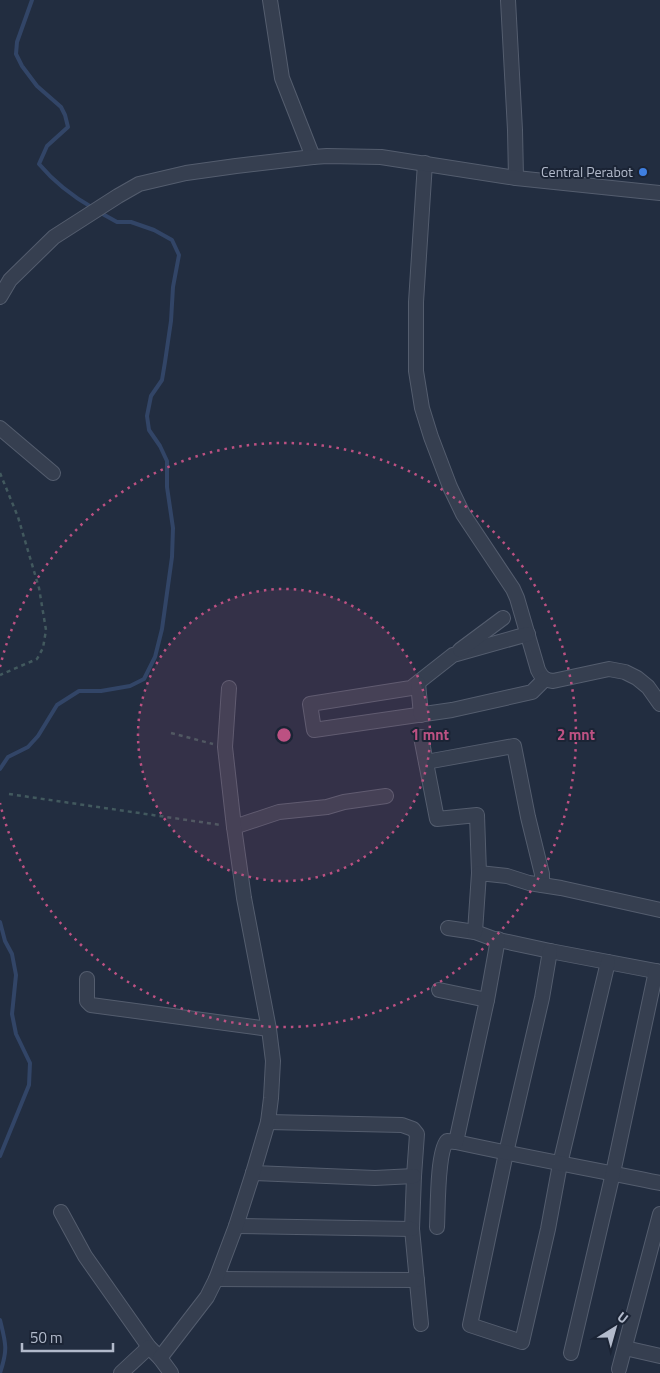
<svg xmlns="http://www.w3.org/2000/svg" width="660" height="1373" viewBox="0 0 660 1373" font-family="'Titillium Web',sans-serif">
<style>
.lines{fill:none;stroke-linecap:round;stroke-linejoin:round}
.stream{stroke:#324567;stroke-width:4}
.minor-casing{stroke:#545d6e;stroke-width:16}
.path{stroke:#42595e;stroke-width:2.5;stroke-dasharray:4 4;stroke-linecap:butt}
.minor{stroke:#363f50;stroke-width:14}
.ring{fill:none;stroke:#bc5182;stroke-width:2.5;stroke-dasharray:2.5 5}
.shop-dot{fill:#3f7fe0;stroke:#1b2435;stroke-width:2}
.labels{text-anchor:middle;stroke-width:4;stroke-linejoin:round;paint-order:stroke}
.poi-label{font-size:14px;fill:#b2bacb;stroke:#1b2435;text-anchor:end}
.centre{fill:#bc5182;stroke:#1b2435;stroke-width:2.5}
.ring-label{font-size:15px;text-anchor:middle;font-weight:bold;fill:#bc5182;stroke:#1b2435;stroke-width:4;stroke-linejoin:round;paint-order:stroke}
</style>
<rect width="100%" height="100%" fill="#222d40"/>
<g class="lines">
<g class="stream">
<path d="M32,0L17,42L16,54L22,66L37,86L61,107L65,115L68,127L47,146L39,164C55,183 72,196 93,208"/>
<polyline points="0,769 8,757 28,747 38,736 57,705 79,691 101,691 130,686 144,679 155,657 162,629 172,557 173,528 167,487 167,461 160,446 149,430 147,416 151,396 162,380 165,362 171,321 173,287 179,255 172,240 154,230 131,222 117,222 99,212"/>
<polyline points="0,922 5,941 12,954 16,975 12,1014 16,1034 30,1063 29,1085 0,1156"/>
<path d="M0,1320C6,1344 8,1349 0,1373"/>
</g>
<g class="minor-casing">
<g id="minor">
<polyline points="270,0 282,78 313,157"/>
<polyline points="508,0 515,130 516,178"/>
<path d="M425,163L416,302V371L422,408L431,437L450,487L463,514L513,589L517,598L538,670C542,678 545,680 553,681L609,669L625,672L637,678L648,687L660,704"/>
<polyline points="0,297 10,280 54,237 118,196 139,184 186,173 236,166 313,157 327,156 381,157 516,178 660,193"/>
<polyline points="0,428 53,473"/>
<polyline points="528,634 453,655 411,688 310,704 314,730 452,710 532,692 545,679"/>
<polyline points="460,650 503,618"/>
<polyline points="418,683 421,715"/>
<polyline points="421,737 437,819 477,815 479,873"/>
<polyline points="426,762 514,746 528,817 542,874 542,885"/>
<polyline points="234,827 279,812 327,807 344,802 386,796"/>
<polyline points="448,928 475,932 494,939 550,951 660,972"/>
<polyline points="475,932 479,873 507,876 529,883 561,888 660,910"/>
<polyline points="550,951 542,998 506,1153 470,1325 522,1342 548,1229 560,1164 608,962"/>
<polyline points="87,979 87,1001 91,1005 269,1029"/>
<polyline points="439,990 487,1000"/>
<polyline points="268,1122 402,1125 413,1129 417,1134 414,1176 412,1229 421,1324"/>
<path d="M456,1142C524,1157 592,1169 660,1183"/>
<polyline points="253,1173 375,1178 414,1176"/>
<polyline points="61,1212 85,1256 149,1347 160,1358"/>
<polyline points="236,1226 412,1229"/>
<path d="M437,1227C438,1209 437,1153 447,1141L456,1142L487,1000L498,939"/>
<polyline points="216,1279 417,1280"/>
<polyline points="625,1348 660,1356"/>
<polyline points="571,1353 613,1173 656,971"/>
<polyline points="619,1369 660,1214"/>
<polyline points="121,1373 149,1347"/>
<polyline points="171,1373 160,1358 207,1297 216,1279 236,1226 253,1173 268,1122 271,1098 273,1061 269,1029 244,898 234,827 225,747 229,688"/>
</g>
</g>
<g class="path">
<polyline points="0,473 18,517 39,588 46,630 43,648 37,659 0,675"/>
<polyline points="171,733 213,744"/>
<polyline points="9,794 221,825"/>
</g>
<use href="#minor" class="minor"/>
</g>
<circle cx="284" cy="735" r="146" fill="#bc5182" fill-opacity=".12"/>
<g class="ring">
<circle cx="284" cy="735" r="146"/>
<path d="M0 667A292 292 0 1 1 0 803"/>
</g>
<circle class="shop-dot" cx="643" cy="172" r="5"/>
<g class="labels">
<g class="poi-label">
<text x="633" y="177">Central Perabot</text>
</g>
</g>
<circle cx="284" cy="735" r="8" class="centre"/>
<g class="ring-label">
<text x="430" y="740">1 mnt</text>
<text x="576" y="740">2 mnt</text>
</g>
<g transform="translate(615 1328) rotate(37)" stroke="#1b2435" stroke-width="4" paint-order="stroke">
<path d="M0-4L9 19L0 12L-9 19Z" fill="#b2bacb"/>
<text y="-8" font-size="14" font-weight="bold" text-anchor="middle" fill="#b2bacb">U</text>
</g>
<path d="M22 1343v8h91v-8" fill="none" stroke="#b2bacb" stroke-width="2.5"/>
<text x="30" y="1343" font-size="15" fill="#b2bacb" stroke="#1b2435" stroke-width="4" paint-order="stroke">50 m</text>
</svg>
